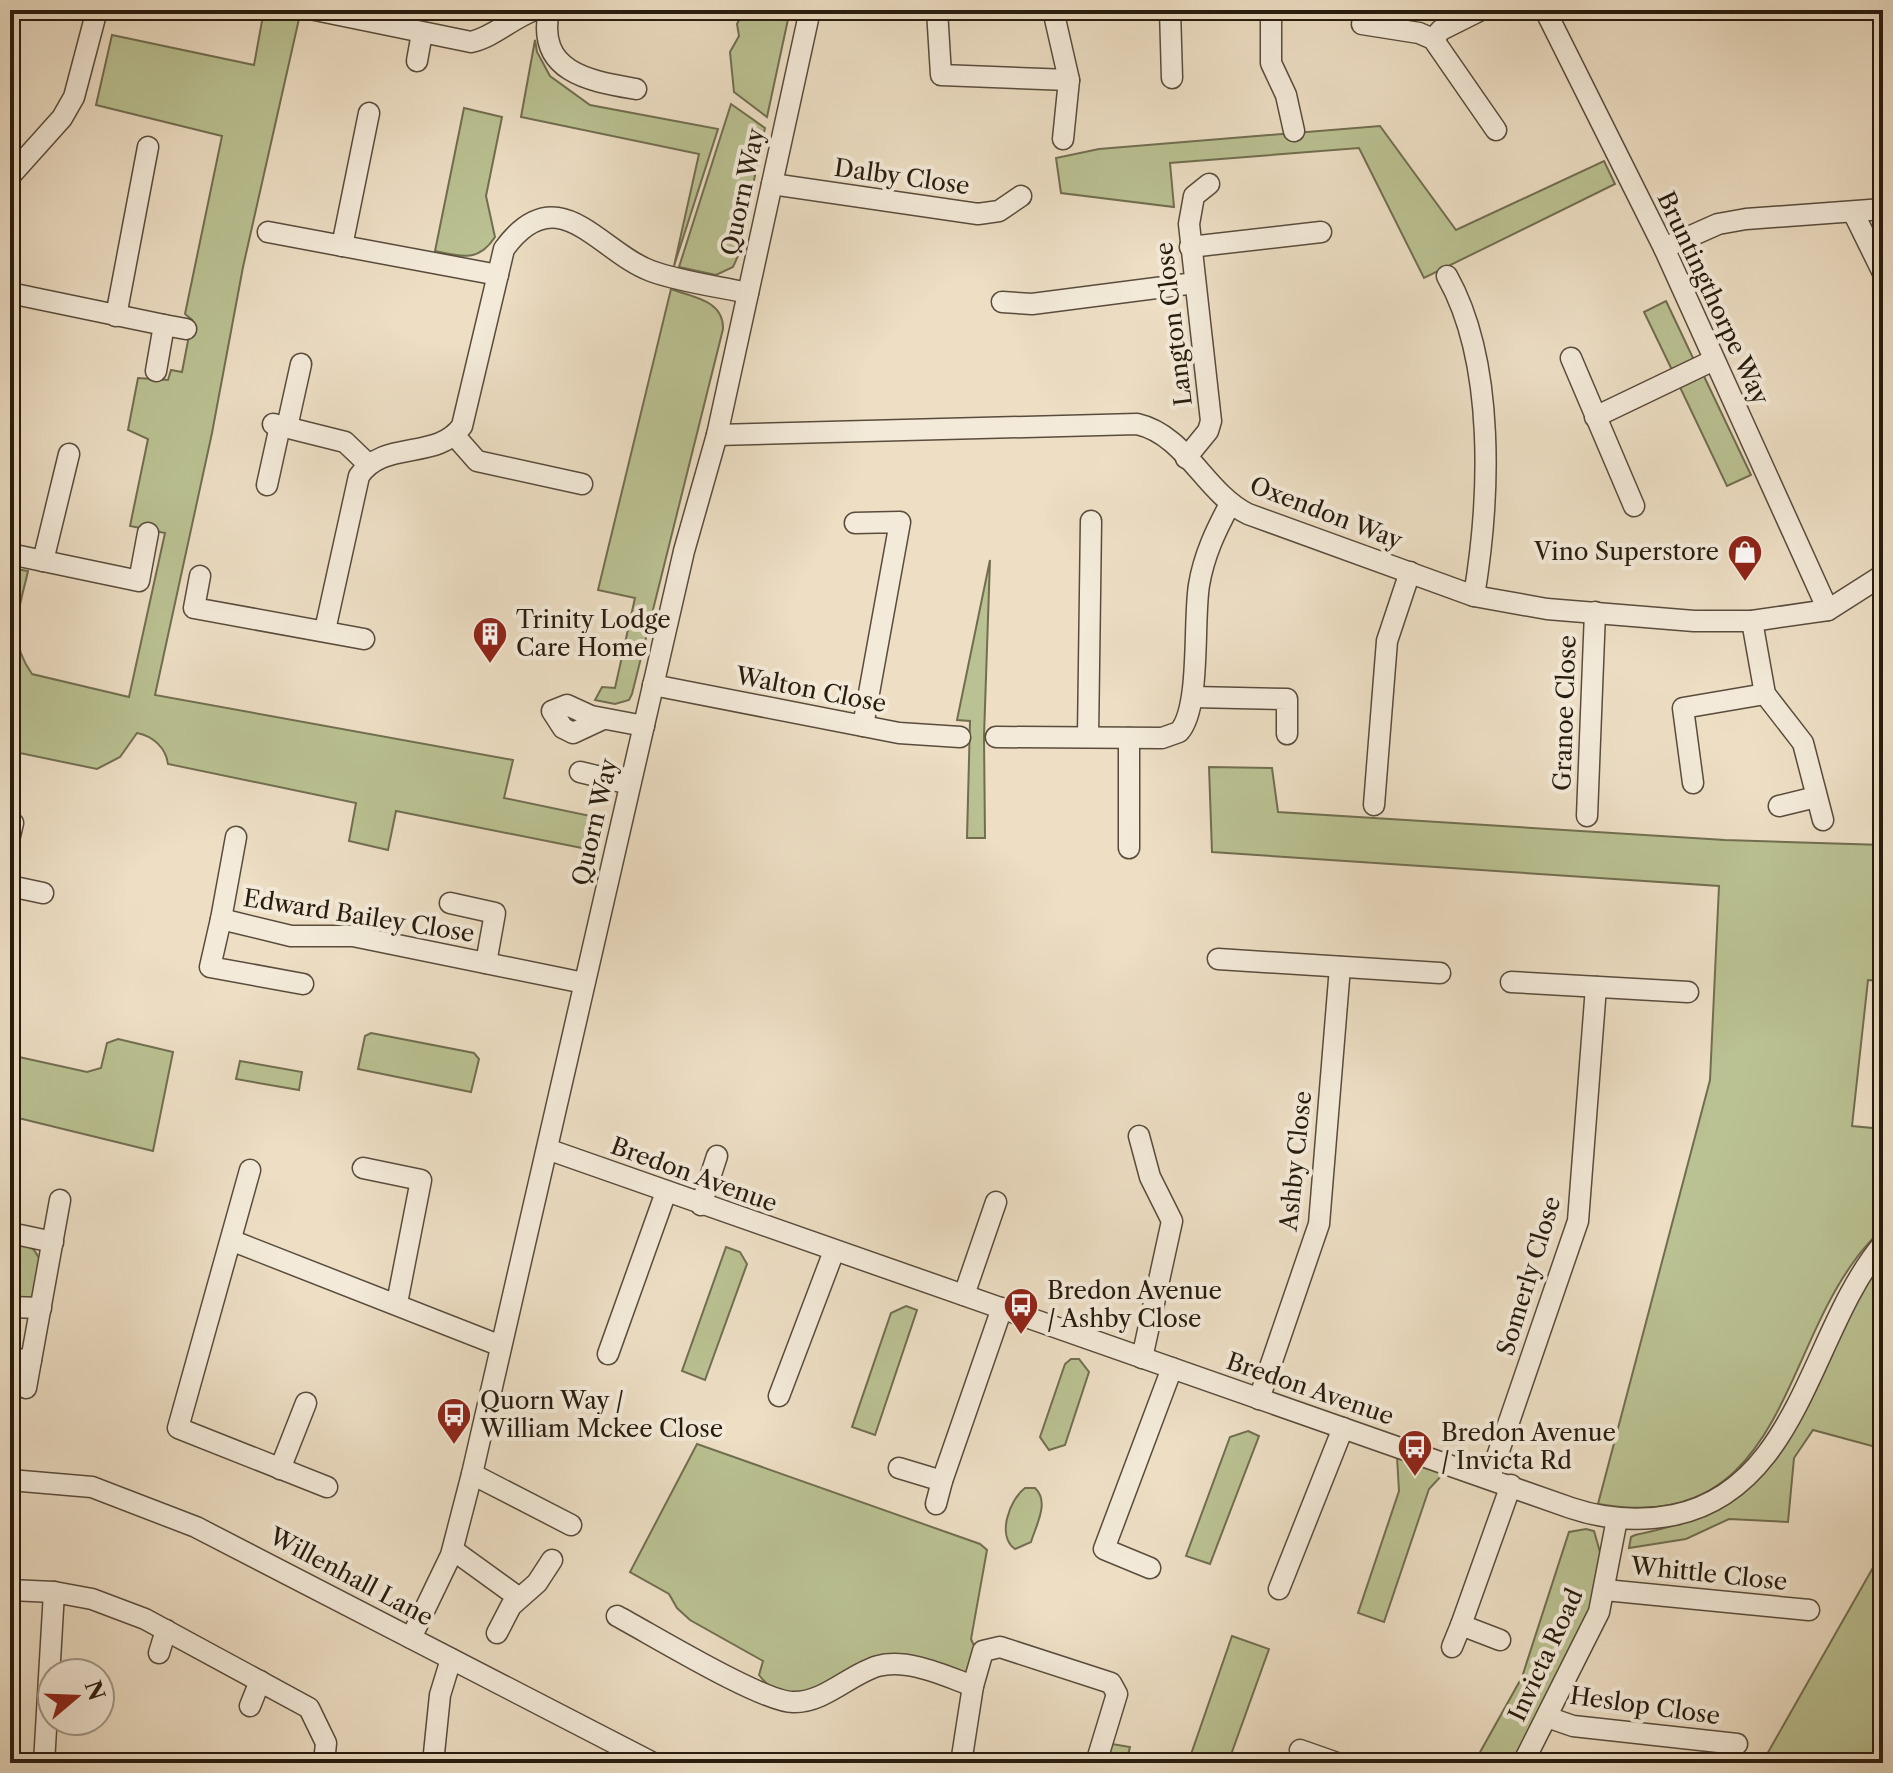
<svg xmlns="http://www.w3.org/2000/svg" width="1893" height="1773" viewBox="0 0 1893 1773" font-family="'Libre Caslon Text',serif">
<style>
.green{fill:#bac192;stroke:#716e50;stroke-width:2}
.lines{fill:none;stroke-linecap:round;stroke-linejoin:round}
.minor-casing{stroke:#594c3c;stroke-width:23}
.minor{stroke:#f3ead9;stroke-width:20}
.labels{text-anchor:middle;stroke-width:8;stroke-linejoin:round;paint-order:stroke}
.street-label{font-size:24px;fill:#281c0e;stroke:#f3ead9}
.poi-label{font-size:24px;fill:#281c0e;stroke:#f3ead9;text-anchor:start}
</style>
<rect width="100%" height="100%" fill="#eddec4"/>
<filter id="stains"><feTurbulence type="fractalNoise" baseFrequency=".0025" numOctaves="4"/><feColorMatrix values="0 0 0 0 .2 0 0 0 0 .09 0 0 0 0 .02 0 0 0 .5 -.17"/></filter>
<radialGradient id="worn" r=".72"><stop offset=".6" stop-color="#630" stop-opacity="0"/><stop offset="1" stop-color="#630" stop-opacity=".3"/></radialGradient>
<g class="green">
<path d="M264,10H301L243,267L212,433L155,695L513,760L504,798L600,818L597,851L396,811L388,850L349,841L356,803L168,764C166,748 153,736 137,733L120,757L97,769L10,751V568L28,571C19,612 6,637 32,674L129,697L165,533L130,526L148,439L128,430L138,378L168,380L171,370L182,372L192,320L185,314L222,136L96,105L112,35L254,65Z"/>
<polygon points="744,10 790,10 767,117 734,92 730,52 739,36 737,24"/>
<polygon points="535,40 537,52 550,76 590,105 718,129 674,266 699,154 521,117"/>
<polygon points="731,104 765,128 738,256 733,267 716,275 679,267"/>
<path d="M464,108L502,117L486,196L495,237C479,262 462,257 435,251Z"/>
<polygon points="1380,126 1456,230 1604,161 1615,184 1424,278 1359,148 1170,163 1174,207 1061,193 1056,158 1099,149"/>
<path d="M671,289C692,297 724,300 723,329L632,694L629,700L615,704L595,700L602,687L615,688L635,598L598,590Z"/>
<polygon points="1666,301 1694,360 1672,370 1644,312"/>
<polygon points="1701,370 1751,475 1727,486 1677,381"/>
<polygon points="990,560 984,736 985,838 967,838 970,721 957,720"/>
<path d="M1209,767L1272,768L1278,812L1725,840L1883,845V981L1868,980L1852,1126L1883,1129V1227C1874,1238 1863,1248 1855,1260C1779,1362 1779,1535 1598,1504L1710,1080L1719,886L1212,852Z"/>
<polygon points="371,1033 474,1053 479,1059 471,1092 358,1069 365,1036"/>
<polygon points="118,1039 173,1052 153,1151 10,1116 10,1055 87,1072 101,1068 107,1043"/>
<polygon points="240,1061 302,1072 299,1090 236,1079"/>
<polygon points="20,1242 34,1250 41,1261 32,1298 11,1300"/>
<polygon points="726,1247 740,1252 747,1264 705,1380 682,1371"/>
<path d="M1883,1262V1449L1813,1430L1794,1458L1788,1522L1729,1519L1686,1539L1629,1548L1631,1537L1635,1535C1698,1522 1735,1507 1777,1457L1859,1292Z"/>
<polygon points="906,1306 917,1310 875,1435 852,1427 891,1313"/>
<polygon points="1071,1359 1079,1359 1089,1372 1065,1445 1049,1450 1040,1437 1065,1364"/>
<polygon points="1248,1431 1259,1436 1210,1564 1186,1556 1230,1437"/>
<path d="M697,1444L980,1544L987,1550L971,1639L977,1652L970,1678C954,1673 912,1655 898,1658C858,1666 793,1721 759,1675L763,1661L690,1620L677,1608L669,1594L630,1572Z"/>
<polygon points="1397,1457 1444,1473 1429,1489 1384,1622 1358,1613 1399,1491"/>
<path d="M1025,1488H1035C1050,1502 1036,1525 1031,1542L1015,1549C996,1536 1010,1499 1025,1488Z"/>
<polygon points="1586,1529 1594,1531 1602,1559 1590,1613 1512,1763 1474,1763 1522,1677 1569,1532"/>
<polygon points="1883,1550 1883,1763 1762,1763"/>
<polygon points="1232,1636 1269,1649 1228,1763 1188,1763"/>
<polygon points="1112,1744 1130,1747 1126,1763 1107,1763"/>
</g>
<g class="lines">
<g class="minor-casing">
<g id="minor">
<path d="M315,10L471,42C494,37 512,18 535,10"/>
<path d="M549,10C536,73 590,81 636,89"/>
<polyline points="937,10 941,75 1069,80"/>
<polyline points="1053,10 1069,80 1063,139"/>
<polyline points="1170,10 1172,78"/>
<polyline points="1271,10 1271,63 1286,95 1294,131"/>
<polyline points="1545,10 1664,248 1828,610"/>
<polyline points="1362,24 1419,33 1433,39 1496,130"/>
<polyline points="1433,39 1441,30 1481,10"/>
<polyline points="417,61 422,33"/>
<polyline points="10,176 62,118 74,97 97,10"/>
<polyline points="772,184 978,214 999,211 1021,196"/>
<polyline points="1853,212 1883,273"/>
<polyline points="268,232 498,275"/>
<polyline points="342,246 369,113"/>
<polyline points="1190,247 1321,232"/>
<polyline points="1664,248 1718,224 1746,219 1883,209"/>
<path d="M1447,276C1496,363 1490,500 1474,596"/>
<polyline points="10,293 164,325 156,371"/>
<polyline points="1002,302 1032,304 1195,283"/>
<polyline points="116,316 148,147"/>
<polyline points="164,325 186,329"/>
<polyline points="1571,358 1634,506"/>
<polyline points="1595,417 1714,360"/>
<polyline points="273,424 345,442 368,464"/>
<polyline points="287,427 301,364"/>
<path d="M717,435L1137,424C1186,435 1205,493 1248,514L1474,596L1547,609L1694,621H1752L1828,610L1883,575"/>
<polyline points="455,436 477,461 582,484"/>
<polyline points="1186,458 1208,431 1211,421 1189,224 1194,196 1209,184"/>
<polyline points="267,485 280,426"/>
<polyline points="855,523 900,522 863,726"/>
<polyline points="10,554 139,581 148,533"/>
<polyline points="43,561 69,454"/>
<polyline points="200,576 194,608 364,639"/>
<polyline points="1752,621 1765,694 1803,743 1823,820"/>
<path d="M325,630L359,476C384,439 437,461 462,426L504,249C558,175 599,252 651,271C681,282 716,286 748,293"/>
<polyline points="653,685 899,733 960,737"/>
<polyline points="1193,697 1287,699 1287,734"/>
<polyline points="603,719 573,733 563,728 552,711 567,705 591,716 644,726"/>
<path d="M996,737L1162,738L1179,732C1201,708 1193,622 1199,585C1204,555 1216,530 1230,504"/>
<polyline points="1088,737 1091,521"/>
<polyline points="1129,738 1129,848"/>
<polyline points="580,772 630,784"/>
<polyline points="1693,783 1683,708 1765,694"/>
<polyline points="1374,805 1387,641 1410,572"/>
<polyline points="1779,806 1816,797"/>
<polyline points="1587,816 1595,612"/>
<polyline points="10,822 13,823 10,836"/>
<polyline points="236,837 221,919 291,936 353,936 584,983"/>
<polyline points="10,886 43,893"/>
<polyline points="450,903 495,913 486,963"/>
<polyline points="221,919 210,967 303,984"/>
<polyline points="1218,959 1440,973"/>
<polyline points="1511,982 1688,992"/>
<polyline points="1139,1136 1150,1177 1172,1221 1142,1358"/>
<path d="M547,1149L1571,1508C1604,1519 1639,1522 1674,1515C1800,1489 1811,1329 1883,1244"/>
<polyline points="363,1168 421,1180 397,1303"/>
<polyline points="250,1170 178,1428 327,1487"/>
<polyline points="701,1205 717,1156"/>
<polyline points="20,1235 53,1242"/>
<polyline points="233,1241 501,1346"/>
<polyline points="964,1295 996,1202"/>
<polyline points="10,1307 41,1308"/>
<polyline points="608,1354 666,1192"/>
<polyline points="10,1359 31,1360"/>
<polyline points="26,1388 60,1200"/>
<polyline points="779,1396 834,1251"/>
<polyline points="1259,1399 1319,1224 1340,967"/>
<polyline points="899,1468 942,1481 1002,1308"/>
<polyline points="280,1469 306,1403"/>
<polyline points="472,1474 571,1525"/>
<polyline points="1490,1477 1578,1221 1596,987"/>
<polyline points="10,1480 92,1487 196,1527 653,1763"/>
<polyline points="936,1504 942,1481"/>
<polyline points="453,1550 518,1597"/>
<polyline points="1150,1568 1104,1549 1172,1368"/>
<polyline points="1279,1589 1343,1428"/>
<polyline points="10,1590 54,1592"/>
<polyline points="1605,1590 1809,1610"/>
<path d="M617,1616C651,1634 762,1702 793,1702C824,1703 850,1674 878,1666C908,1658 945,1676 973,1686"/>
<polyline points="497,1633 511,1606 537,1583 552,1560"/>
<polyline points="411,1638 451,1555 472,1474 684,551 717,435 810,10"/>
<polyline points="1500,1640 1461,1625 1511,1485"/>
<polyline points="1452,1647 1461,1625"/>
<polyline points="159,1653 166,1630"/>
<polyline points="250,1706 260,1681"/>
<polyline points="1547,1717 1573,1726 1737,1744"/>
<polyline points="1300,1750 1337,1763"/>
<polyline points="44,1763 54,1592 92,1599 145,1619 309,1708 326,1743 324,1763"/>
<polyline points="433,1763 440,1695 451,1659"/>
<polyline points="961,1763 973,1686 983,1651 1000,1647 1111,1683 1117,1694 1096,1763"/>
<polyline points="1523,1763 1599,1612 1617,1519"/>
</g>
</g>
<use href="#minor" class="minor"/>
</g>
<defs>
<g id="shop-pin" transform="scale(1.8)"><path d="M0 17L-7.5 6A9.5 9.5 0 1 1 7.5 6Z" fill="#8f2418" stroke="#f3ead9"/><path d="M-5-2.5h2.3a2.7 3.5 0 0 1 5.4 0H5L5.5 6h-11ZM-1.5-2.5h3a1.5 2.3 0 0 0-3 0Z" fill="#fff"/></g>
<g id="building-pin" transform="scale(1.8)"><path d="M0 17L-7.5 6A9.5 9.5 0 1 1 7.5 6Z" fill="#8f2418" stroke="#f3ead9"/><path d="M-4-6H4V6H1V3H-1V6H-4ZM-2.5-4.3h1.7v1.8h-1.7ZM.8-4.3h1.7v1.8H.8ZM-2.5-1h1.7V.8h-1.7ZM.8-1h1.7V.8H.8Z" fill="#fff"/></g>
<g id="bus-pin" transform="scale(1.8)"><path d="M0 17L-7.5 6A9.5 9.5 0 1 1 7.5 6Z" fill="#8f2418" stroke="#f3ead9"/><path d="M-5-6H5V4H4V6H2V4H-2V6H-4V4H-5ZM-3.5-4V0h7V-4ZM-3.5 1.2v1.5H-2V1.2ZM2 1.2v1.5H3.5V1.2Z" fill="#fff"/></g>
</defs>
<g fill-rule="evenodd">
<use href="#shop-pin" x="1745" y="552"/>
<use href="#building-pin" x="490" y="634"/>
<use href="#bus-pin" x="1021" y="1305"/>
<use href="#bus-pin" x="454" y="1415"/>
<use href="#bus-pin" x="1415" y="1447"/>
</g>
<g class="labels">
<g class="street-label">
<text transform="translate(902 177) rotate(8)" y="8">Dalby Close</text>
<text transform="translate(743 192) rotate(-78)" y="8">Quorn Way</text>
<text transform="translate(1713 298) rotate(65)" y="8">Bruntingthorpe Way</text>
<text transform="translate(1174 324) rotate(-97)" y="8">Langton Close</text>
<text transform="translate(1326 513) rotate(21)" y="8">Oxendon Way</text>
<text transform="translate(811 690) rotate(11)" y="8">Walton Close</text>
<text transform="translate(1565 713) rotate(-88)" y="8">Granoe Close</text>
<text transform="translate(595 822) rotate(-77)" y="8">Quorn Way</text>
<text transform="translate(359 916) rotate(9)" y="8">Edward Bailey Close</text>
<text transform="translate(1296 1161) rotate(-84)" y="8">Ashby Close</text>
<text transform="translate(694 1175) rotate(20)" y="8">Bredon Avenue</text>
<text transform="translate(1529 1276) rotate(-73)" y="8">Somerly Close</text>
<text transform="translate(1310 1389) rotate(19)" y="8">Bredon Avenue</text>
<text transform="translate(1709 1574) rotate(6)" y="8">Whittle Close</text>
<text transform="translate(351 1577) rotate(28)" y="8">Willenhall Lane</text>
<text transform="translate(1546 1655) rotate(-65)" y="8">Invicta Road</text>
<text transform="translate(1645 1706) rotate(8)" y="8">Heslop Close</text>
</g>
<g class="poi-label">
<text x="1719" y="560" text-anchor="end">Vino Superstore</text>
<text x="516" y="628">Trinity Lodge<tspan x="516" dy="28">Care Home</tspan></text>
<text x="1047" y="1299">Bredon Avenue<tspan x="1047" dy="28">/ Ashby Close</tspan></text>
<text x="480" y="1409">Quorn Way /<tspan x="480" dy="28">William Mckee Close</tspan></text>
<text x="1441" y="1441">Bredon Avenue<tspan x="1441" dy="28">/ Invicta Rd</tspan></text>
</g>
</g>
<rect width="1893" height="1773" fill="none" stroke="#eddec4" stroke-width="40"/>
<rect x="12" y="12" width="1869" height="1749" fill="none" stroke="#281c0e" stroke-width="4"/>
<rect x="20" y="20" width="1853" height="1733" fill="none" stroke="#281c0e" stroke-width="2"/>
<g transform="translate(76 1697) rotate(71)"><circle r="38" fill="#f3ead9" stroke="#a29888" stroke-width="2"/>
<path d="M0-6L14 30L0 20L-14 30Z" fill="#8f2418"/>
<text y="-12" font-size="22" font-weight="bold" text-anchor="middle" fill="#281c0e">N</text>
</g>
<rect width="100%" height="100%" filter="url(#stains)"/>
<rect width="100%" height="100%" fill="url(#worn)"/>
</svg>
